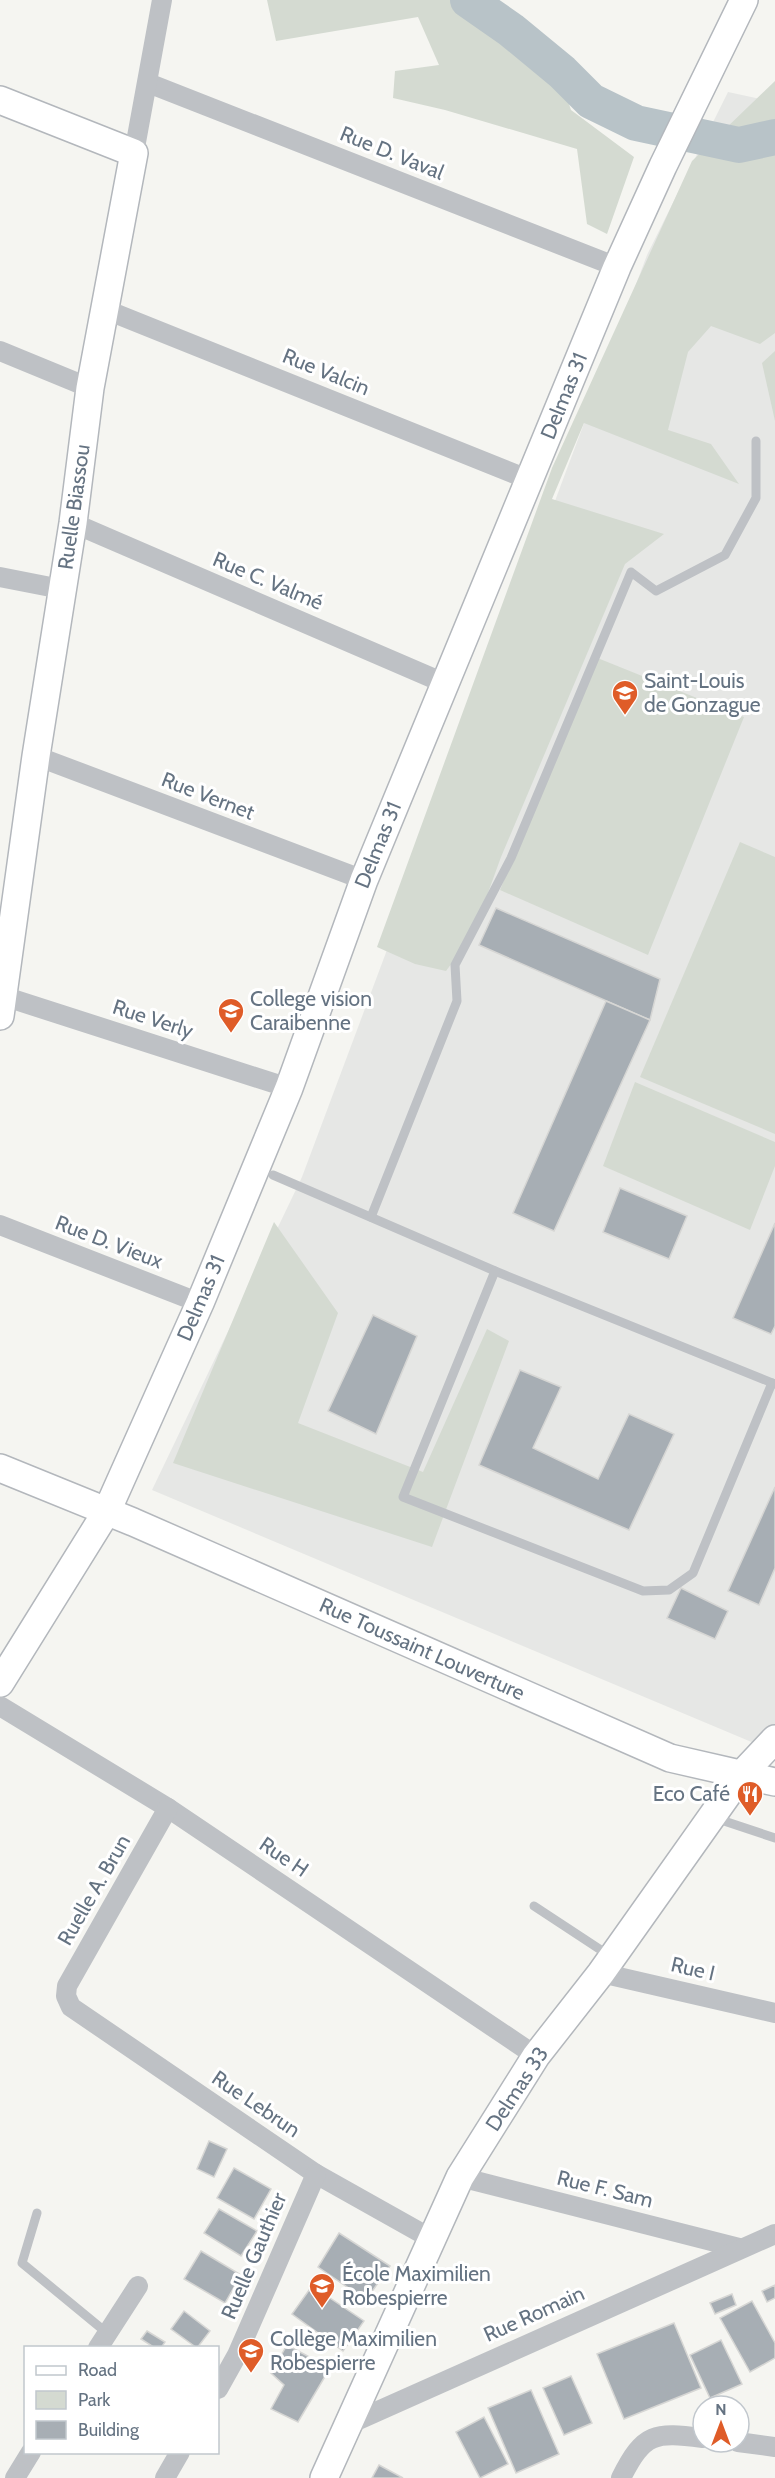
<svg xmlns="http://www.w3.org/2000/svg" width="775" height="2478" viewBox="0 0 775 2478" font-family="Cabin,sans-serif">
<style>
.built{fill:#e6e7e5}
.green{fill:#d4dad1}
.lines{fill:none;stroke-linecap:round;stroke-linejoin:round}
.river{stroke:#b8c3c8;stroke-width:36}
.building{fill:#a7aeb4;stroke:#d6d6d4;stroke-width:1.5}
.secondary-casing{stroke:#b3b7bc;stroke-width:30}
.lane{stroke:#bec1c5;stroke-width:9}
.street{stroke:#bec1c5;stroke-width:20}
.secondary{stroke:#fff;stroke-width:27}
.labels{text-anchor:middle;stroke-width:6;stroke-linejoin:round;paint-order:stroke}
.street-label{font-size:21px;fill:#657382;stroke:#fff}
.poi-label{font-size:21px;fill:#657382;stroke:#fff;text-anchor:start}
</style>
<rect width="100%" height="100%" fill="#f5f5f1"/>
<polygon class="built" points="728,92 775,102 775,1741 768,1749 152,1490 302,1177 647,255"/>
<g class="green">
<polygon points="267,0 456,0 510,34 560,78 571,110 634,157 607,234 587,224 577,149 445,110 393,98 395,71 439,65 418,17 276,41"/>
<polygon points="775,81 775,333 760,344 711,326 688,352 668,430 711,444 739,484 584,423 552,499 664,534 625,564 501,857 473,934 446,971 415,964 377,947 552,468 692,161"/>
<polygon points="775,351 775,421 762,363"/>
<polygon points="595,657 744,717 648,955 500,890"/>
<polygon points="740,842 775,857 775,1134 640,1077"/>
<polygon points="635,1082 775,1142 775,1166 750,1230 603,1166"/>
<polygon points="274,1222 338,1313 298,1423 423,1472 487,1329 509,1341 432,1547 173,1463"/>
</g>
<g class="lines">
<polyline class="river" points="468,0 511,30 562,72 591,101 636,123 739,145 775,137"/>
</g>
<g class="building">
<polygon points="496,908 660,979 650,1020 479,945"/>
<polygon points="606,1001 650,1020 554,1231 513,1213"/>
<polygon points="620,1188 687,1216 669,1259 603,1232"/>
<polygon points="775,1223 775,1326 771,1334 733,1318"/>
<polygon points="373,1315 417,1336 376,1434 328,1411"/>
<polygon points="520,1370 561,1387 533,1448 598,1479 629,1414 674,1434 629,1530 479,1465"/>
<polygon points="775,1487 775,1568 759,1605 728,1591"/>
<polygon points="681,1588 728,1611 715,1639 667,1618"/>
<polygon points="209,2141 227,2149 214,2177 197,2169"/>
<polygon points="234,2168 271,2189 254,2219 217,2198"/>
<polygon points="219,2209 257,2231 241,2256 204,2233"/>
<polygon points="339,2233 390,2266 366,2300 318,2267"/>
<polygon points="201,2251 241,2275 225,2303 184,2279"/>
<polygon points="775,2285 775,2298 767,2302 762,2291"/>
<polygon points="312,2286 364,2321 343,2351 292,2314"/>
<polygon points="732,2294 736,2305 715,2314 710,2303"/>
<polygon points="752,2301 775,2343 775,2358 750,2372 720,2318"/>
<polygon points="184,2311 210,2331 197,2348 171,2329"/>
<polygon points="674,2323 701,2388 624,2419 597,2354"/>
<polygon points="147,2331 165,2342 161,2348 155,2348 141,2339"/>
<polygon points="721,2340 742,2384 710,2398 690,2355"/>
<polygon points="287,2345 330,2368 298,2422 271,2409 284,2385 271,2373"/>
<polygon points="571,2376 592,2423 564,2435 543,2388"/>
<polygon points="531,2390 559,2454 516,2473 488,2408"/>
<polygon points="484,2417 508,2464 480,2478 456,2432"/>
<polygon points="379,2465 403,2478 372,2478"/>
</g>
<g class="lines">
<g class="secondary-casing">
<g id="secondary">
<polyline points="0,100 134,153 90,388 73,523 36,756 0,1016"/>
<polyline points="0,1468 133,1522 670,1758 775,1782"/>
<polyline points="0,1683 107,1511 200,1303 289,1088 364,880 617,267 663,166 744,0"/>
<polyline points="324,2478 460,2177 536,2056 601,1973 742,1774 775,1739"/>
</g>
</g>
<g class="lane">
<polyline points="273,1175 495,1271 775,1384"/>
<polyline points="371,1217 457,1001 455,965 511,858 631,572 656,591 725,555 756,498 756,441"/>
<polyline points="495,1271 403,1497 643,1591 669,1590 693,1573 772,1383"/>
<polyline points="715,1818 775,1838"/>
<polyline points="534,1906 610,1956"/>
<polyline points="37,2213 22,2263 107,2333"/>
</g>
<g class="street">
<polyline points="148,83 617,267"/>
<polyline points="134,153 162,0"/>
<polyline points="104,309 530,480"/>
<polyline points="0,351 90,388"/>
<polyline points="73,523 444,683"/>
<polyline points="0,577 61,589"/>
<polyline points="36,756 364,880"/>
<polyline points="3,996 289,1088"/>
<polyline points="0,1225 200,1303"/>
<polyline points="0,1706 168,1808 536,2056"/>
<polyline points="168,1808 67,1986 66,1996 71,2007 316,2174 430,2238"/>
<polyline points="601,1973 775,2013"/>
<polyline points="460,2177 739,2248"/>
<polyline points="98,2348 138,2286"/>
<polyline points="218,2389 237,2355 316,2174"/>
<polyline points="349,2424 775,2234"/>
<polyline points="738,2442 775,2447"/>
<polyline points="15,2478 31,2452"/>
<polyline points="165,2478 180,2452"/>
<path d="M621,2478C644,2432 655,2432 703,2438"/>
</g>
<use href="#secondary" class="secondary"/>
</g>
<defs>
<g id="school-pin" transform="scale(1.35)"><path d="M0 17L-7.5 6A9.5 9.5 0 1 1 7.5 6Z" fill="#df5c28" stroke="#fff"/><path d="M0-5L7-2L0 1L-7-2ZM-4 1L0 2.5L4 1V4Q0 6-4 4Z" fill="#fff"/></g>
<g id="restaurant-pin" transform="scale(1.35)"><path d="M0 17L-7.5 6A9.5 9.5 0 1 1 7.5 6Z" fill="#df5c28" stroke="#fff"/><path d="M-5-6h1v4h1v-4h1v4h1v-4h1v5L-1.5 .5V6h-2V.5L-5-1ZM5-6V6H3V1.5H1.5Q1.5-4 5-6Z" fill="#fff"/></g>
</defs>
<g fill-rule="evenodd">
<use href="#school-pin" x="625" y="693"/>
<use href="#school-pin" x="231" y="1011"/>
<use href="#restaurant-pin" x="750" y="1794"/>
<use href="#school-pin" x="322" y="2286"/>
<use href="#school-pin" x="251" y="2351"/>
</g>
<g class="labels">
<g class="street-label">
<text transform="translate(392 153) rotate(22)" y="7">Rue D. Vaval</text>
<text transform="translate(326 372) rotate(22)" y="7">Rue Valcin</text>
<text transform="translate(564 396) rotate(-68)" y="7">Delmas 31</text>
<text transform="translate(74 507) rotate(-82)" y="7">Ruelle Biassou</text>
<text transform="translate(268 581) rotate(23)" y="7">Rue C. Valmé</text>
<text transform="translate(208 796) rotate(21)" y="7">Rue Vernet</text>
<text transform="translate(378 845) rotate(-68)" y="7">Delmas 31</text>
<text transform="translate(153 1019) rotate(18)" y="7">Rue Verly</text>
<text transform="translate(109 1242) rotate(21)" y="7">Rue D. Vieux</text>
<text transform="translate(201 1298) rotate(-67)" y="7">Delmas 31</text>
<text transform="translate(422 1649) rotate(24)" y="7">Rue Toussaint Louverture</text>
<text transform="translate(284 1857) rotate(34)" y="7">Rue H</text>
<text transform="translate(94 1890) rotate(-60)" y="7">Ruelle A. Brun</text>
<text transform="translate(693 1969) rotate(13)" y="7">Rue I</text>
<text transform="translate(517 2089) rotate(-57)" y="7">Delmas 33</text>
<text transform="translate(256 2104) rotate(34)" y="7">Rue Lebrun</text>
<text transform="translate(605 2189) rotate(14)" y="7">Rue F. Sam</text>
<text transform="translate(254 2256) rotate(-67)" y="7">Ruelle Gauthier</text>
<text transform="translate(534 2314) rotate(-24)" y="7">Rue Romain</text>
</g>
<g class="poi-label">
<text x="644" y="688">Saint-Louis<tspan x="644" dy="24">de Gonzague</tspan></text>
<text x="250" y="1006">College vision<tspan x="250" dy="24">Caraibenne</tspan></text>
<text x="730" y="1801" text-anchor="end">Eco Café</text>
<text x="342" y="2281">École Maximilien<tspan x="342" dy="24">Robespierre</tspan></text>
<text x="270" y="2346">Collège Maximilien<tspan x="270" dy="24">Robespierre</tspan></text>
</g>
</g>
<rect x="24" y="2346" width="195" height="108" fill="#ffffff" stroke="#c1c7cd" stroke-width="1.5"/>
<rect x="36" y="2366" width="30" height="9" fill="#ffffff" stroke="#c1c7cd" stroke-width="1.5"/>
<text x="78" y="2376" font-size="18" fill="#657382">Road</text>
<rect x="36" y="2391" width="30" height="18" fill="#d4dad1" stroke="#c1c7cd" stroke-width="1.5"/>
<text x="78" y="2406" font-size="18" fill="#657382">Park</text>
<rect x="36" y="2421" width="30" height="18" fill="#a7aeb4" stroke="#c1c7cd" stroke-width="1.5"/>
<text x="78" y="2436" font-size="18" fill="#657382">Building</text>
<g transform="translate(721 2424)"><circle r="28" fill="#ffffff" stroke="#c1c7cd" stroke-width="1.5"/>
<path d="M0-4.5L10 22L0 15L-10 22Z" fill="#df5c28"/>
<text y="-9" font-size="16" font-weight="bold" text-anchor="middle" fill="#657382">N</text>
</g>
</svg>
